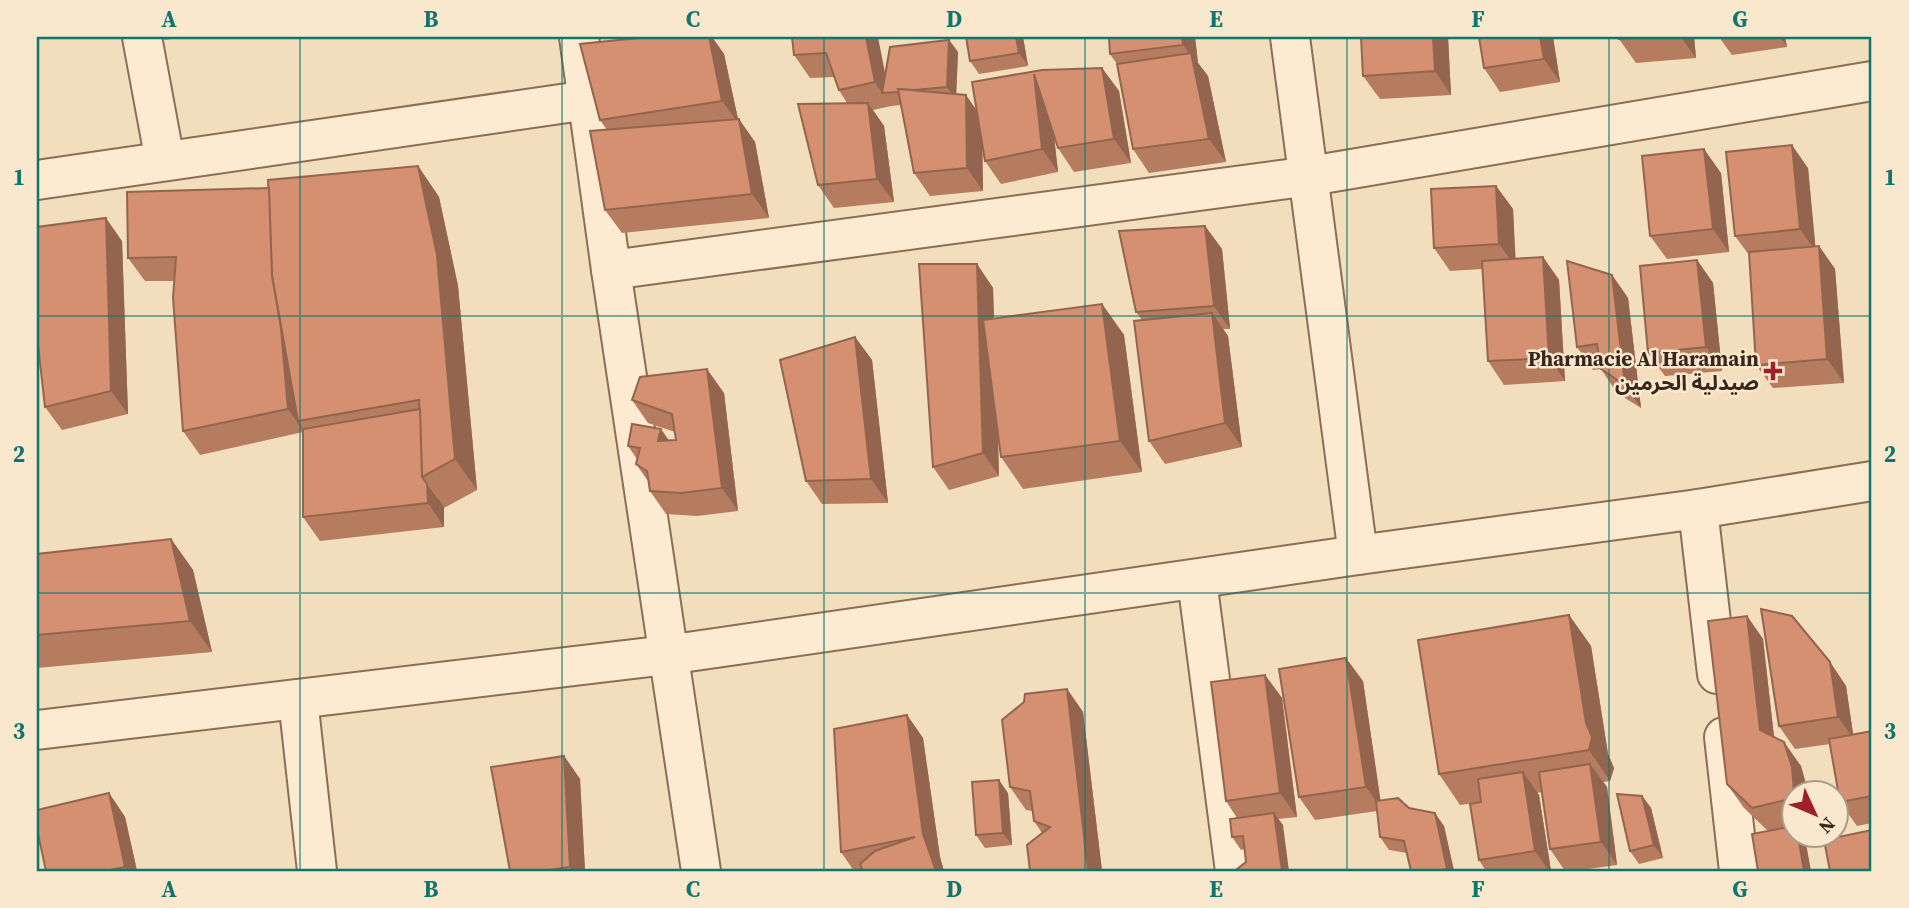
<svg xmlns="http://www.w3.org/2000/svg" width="1909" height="908" viewBox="0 0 1909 908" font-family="'Source Serif 4','Noto Sans Arabic',serif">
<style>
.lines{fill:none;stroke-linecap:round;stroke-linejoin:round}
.street-casing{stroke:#8c6d55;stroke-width:42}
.street{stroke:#fcebd1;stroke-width:38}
.wall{fill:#b67c60}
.shaded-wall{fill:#94654e}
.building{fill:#d49070;stroke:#94654e;stroke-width:2}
.grid{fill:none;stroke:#0f766e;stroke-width:2;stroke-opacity:0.55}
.poi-dot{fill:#a01f2c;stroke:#f9e8ce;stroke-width:2.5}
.labels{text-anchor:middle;stroke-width:5;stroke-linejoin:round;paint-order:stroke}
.poi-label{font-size:21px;font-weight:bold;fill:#39271b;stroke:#f9e8ce;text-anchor:end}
.neatline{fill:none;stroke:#0f766e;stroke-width:2.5}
.grid-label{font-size:23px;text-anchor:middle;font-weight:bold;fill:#0f766e}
</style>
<rect width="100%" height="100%" fill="#f2ddbd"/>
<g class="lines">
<g class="street-casing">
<g id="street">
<polyline points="142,37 165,161"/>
<polyline points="579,37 611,270 701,871"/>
<polyline points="1290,37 1358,555"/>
<polyline points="37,180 588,100"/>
<polyline points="611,270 1310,176 1872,81"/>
<polyline points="1698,509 1717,674"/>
<polyline points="1197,580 1235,871"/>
<polyline points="298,699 317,871"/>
<polyline points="37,730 667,655 1358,555 1698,509 1872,481"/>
<polyline points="1724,737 1739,871"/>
</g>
</g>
<use href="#street" class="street"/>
</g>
<g class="wall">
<polygon points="160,37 191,37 162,40"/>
<polygon points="649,37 712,37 724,54 738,119 755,142 769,218 622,233 605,210 607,130 600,120"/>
<polygon points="792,37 885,74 949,40 958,52 956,94 977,111 1102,68 1119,91 1131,163 1074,172 1058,148 1054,138 1058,172 1001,184 985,161 982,145 983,191 930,196 914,173 901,105 891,106 873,110 884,126 894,202 834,208 818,185 847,103 839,90 834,77 810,78 794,55"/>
<polygon points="1023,37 1028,66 979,74 970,61"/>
<polygon points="1195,37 1198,63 1208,76 1226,162 1149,173 1133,149 1117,64 1110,54"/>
<polygon points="1361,37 1448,37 1451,95 1380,99 1363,76"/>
<polygon points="1553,37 1560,82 1500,92 1484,68"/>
<polygon points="1619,37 1694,37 1696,58 1636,63 1619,39"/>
<polygon points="1719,37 1785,37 1787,47 1732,55"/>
<polygon points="418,166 439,197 458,286 477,490 444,508 444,507 444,527 320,541 303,517 303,432 200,455 183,431 174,281 145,281 128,258 269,188"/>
<polygon points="1808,168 1815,247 1819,246 1835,269 1844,383 1773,388 1756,365 1749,255 1735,236"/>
<polygon points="1721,173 1729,252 1667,259 1650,236"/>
<polygon points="1496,186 1513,209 1515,259 1543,257 1559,280 1565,381 1504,385 1488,361 1482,269 1450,271 1434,248"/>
<polygon points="1205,226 1222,249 1230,329 1223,329 1228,336 1242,447 1165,464 1149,441 1142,320 1136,312"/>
<polygon points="122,241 128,414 62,430 45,407"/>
<polygon points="1697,260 1713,283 1722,371 1665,376 1648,353"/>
<polygon points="977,264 993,288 994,319 1102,304 1124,335 1142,472 1023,489 1001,457 998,435 999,476 949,490 933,467"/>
<polygon points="1612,275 1628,298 1641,408 1617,393 1601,369 1593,370 1577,347"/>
<polygon points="855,337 872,360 888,503 822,504 806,481"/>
<polygon points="724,393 738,511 697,516 666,514 650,491 648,481 636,464 637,459 628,446 676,440 675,432 648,423 632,400"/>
<polygon points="171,539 193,570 212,652 37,668 37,554"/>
<polygon points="1569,615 1591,646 1608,754 1614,768 1610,781 1603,782 1607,787 1617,865 1573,871 1565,871 1550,849 1542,792 1537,793 1539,795 1551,871 1486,871 1479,860 1481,802 1460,805 1439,774"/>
<polygon points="1747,616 1763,639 1774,738 1801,766 1808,790 1808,793 1794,793 1794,825 1779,829 1805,838 1768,831 1744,808 1727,784"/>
<polygon points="1830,662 1846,686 1853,735 1872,731 1872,823 1857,826 1840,802 1830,744 1795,749 1779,726"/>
<polygon points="1265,675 1282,698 1297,817 1278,819 1283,825 1246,862 1244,849 1241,850 1232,837 1237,818 1226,801"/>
<polygon points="1363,681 1380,800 1409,808 1444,826 1454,871 1411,871 1407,853 1389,850 1380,837 1377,811 1315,820 1299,797"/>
<polygon points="1067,689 1083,712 1102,871 1042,833 1034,821 1032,811 1026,810 1010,787"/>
<polygon points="907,715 923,738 940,857 944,871 854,871 841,852"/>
<polygon points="564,756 580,779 585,871 510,871"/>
<polygon points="109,793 125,817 137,871 46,871"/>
<polygon points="1008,793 1012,845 985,848 976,835"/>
<polygon points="1642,796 1651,808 1663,858 1639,864 1630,851"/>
</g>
<g class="shaded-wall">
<polygon points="709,37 712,37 724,54 739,124 722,101"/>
<polygon points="866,37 878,37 889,93 882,93 875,82"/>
<polygon points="1016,37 1023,37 1028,66 1019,53"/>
<polygon points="1182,37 1195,37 1198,63 1208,76 1226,162 1209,139 1193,59 1183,45"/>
<polygon points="1433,37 1448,37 1451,95 1435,71"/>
<polygon points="1540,37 1553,37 1560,82 1544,59"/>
<polygon points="1681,37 1694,37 1696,58"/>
<polygon points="1780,37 1785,37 1787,47"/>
<polygon points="949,40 958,52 956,100 947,87"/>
<polygon points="1102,68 1119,91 1131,163 1114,139"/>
<polygon points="1034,74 1050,98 1058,172 1042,149"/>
<polygon points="966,95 982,118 983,191 967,168"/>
<polygon points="868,103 884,126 894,202 877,179"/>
<polygon points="739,119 755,142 769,218 752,194"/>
<polygon points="1792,145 1808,168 1816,252 1800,229"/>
<polygon points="1704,149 1721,173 1729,252 1713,229"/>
<polygon points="418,166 439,197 458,286 477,490 455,459"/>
<polygon points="1496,186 1513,209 1516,267 1499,244"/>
<polygon points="106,218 122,241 128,414 111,391"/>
<polygon points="1205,226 1222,249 1230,329 1214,306"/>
<polygon points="1819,246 1835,269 1844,383 1827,359"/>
<polygon points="1543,257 1559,280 1565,381 1549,358"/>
<polygon points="1697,260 1713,283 1722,371 1706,347"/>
<polygon points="977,264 993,288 999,476 983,453"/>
<polygon points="1612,275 1628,298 1641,408 1625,385"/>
<polygon points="277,283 298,421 304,432 288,409"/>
<polygon points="1102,304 1124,335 1142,472 1120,441"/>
<polygon points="1212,313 1228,336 1242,447 1225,423"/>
<polygon points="855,337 872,360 888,503 871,479"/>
<polygon points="707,369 724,393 738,511 722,488"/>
<polygon points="661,429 677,452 658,441"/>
<polygon points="427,484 444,507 444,527 428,503"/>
<polygon points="171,539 193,570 212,652 190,621"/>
<polygon points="1569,615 1591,646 1608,754 1614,768 1610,781 1589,750 1586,723"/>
<polygon points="1747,616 1763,639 1776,754 1760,730"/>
<polygon points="1346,658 1363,681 1382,810 1366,787"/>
<polygon points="1830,662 1846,686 1854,740 1838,717"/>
<polygon points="1265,675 1282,698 1297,817 1280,793"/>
<polygon points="1067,689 1083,712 1102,871 1088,871"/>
<polygon points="907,715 923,738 940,857 944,871 936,871 923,834"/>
<polygon points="1784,742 1801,766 1808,793 1794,793"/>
<polygon points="564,756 580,779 585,871 573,871 570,867"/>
<polygon points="1590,764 1607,787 1617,865 1601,842"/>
<polygon points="1523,772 1539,795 1551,871 1549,871 1535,851"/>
<polygon points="999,780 1008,793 1012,845 1003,833"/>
<polygon points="109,793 125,817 137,871 128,871 125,867"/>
<polygon points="1642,796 1651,808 1663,858 1654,845"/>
<polygon points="1274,813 1283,825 1289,871 1282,871"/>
<polygon points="1435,813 1444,826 1454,871 1449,871 1447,869"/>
<polygon points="1798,835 1803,835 1805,838 1811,871 1804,871"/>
</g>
<g class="building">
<polygon points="649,37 709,37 722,101 600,120 580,44"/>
<polygon points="792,37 866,37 875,82 839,90 826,53 794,55"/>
<polygon points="966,37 1016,37 1019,53 970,61"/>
<polygon points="1109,37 1182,37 1183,45 1110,54"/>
<polygon points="1361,37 1433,37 1435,71 1363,76"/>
<polygon points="1479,37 1540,37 1544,59 1484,68"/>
<polygon points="1619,37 1655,37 1619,39"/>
<polygon points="949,40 947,87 914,90 898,89 899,92 882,93 890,47"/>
<polygon points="1191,53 1209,139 1133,149 1117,64"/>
<polygon points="1102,68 1114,139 1058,148 1034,74 1042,149 985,161 972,82 1042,70"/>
<polygon points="898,89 966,95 967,168 914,173"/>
<polygon points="868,103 877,179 818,185 798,104"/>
<polygon points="739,119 752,194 605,210 590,131"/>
<polygon points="1792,145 1800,229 1735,236 1726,152"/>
<polygon points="1704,149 1713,229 1650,236 1642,156"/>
<polygon points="418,166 437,255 455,459 422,477 419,400 298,421 272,276 268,180"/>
<polygon points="1496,186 1499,244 1434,248 1431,189"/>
<polygon points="269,188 272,276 281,328 288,409 183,431 173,298 176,257 128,258 127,192"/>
<polygon points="106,218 111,391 45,407 37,336 37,227"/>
<polygon points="1205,226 1214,306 1136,312 1119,231"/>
<polygon points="1819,246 1827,359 1756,365 1749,252"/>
<polygon points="1543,257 1549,358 1488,361 1482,261"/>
<polygon points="1697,260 1706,347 1648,353 1640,266"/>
<polygon points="1567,261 1612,275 1625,385 1601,369 1597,344 1577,347"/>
<polygon points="919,264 977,264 983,453 933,467"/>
<polygon points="1102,304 1120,441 1001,457 983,320"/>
<polygon points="1212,313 1225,423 1149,441 1134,321"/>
<polygon points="855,337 871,479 806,481 780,360"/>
<polygon points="707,369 722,488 681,493 650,491 647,471 636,464 640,448 628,446 632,424 661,429 658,441 676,440 672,414 632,400 640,377"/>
<polygon points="420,409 422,477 427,484 428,503 303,517 303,429"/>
<polygon points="171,539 190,621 37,635 37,554"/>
<polygon points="1761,609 1792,616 1830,662 1838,717 1779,726"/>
<polygon points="1569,615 1586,723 1592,737 1589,750 1439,774 1418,640"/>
<polygon points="1747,616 1760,730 1784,742 1792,767 1794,793 1794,798 1752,808 1727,784 1708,621"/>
<polygon points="1346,658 1366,787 1299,797 1279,669"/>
<polygon points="1265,675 1280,793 1226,801 1211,682"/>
<polygon points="1067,689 1088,871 1030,871 1027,845 1050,827 1034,821 1030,791 1010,787 1002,720 1024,702 1025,694"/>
<polygon points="907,715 923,834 936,871 863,871 860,864 875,851 915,837 841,852 834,729"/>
<polygon points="1872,731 1872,796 1840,802 1829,739"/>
<polygon points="564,756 570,867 541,871 510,871 491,767"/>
<polygon points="1590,764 1601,842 1550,849 1539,772"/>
<polygon points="1523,772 1535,851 1479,860 1470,804 1481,802 1478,779"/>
<polygon points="999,780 1003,833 976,835 972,782"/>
<polygon points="109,793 125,867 105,871 46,871 37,829 37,810"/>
<polygon points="1617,794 1642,796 1654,845 1630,851"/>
<polygon points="1398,798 1409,808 1435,813 1447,869 1437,871 1411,871 1404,841 1380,837 1376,801"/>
<polygon points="1274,813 1282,871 1238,871 1237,869 1246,862 1243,836 1232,837 1230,819"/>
<polygon points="1794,826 1794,835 1798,835 1804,871 1758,871 1752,834"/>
<polygon points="1872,830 1872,871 1830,871 1824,840"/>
</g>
<path class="grid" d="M300,37V871M562,37V871M824,37V871M1085,37V871M1347,37V871M1609,37V871M37,316H1872M37,593H1872"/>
<path class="poi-dot" d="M1769.5 360.5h7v7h7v7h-7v7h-7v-7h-7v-7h7z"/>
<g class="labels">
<g class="poi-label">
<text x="1759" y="366">Pharmacie Al Haramain<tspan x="1759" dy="24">صيدلية الحرمين</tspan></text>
</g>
</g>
<rect width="1909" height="908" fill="none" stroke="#f9e8ce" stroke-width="77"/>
<g transform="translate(1815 814) rotate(134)"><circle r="33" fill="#f9e8ce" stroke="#ac9b86" stroke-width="2"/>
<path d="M0-5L12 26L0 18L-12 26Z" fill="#a01f2c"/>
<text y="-10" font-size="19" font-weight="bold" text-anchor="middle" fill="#39271b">N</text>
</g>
<rect x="38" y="38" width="1832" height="832" class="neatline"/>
<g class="grid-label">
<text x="169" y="27">A</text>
<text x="431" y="27">B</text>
<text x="693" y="27">C</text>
<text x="954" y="27">D</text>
<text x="1216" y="27">E</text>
<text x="1478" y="27">F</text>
<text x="1740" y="27">G</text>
<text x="19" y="185">1</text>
<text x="1890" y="185">1</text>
<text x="19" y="462">2</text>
<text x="1890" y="462">2</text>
<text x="19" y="739">3</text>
<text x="1890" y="739">3</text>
<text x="169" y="897">A</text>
<text x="431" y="897">B</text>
<text x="693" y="897">C</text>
<text x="954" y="897">D</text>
<text x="1216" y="897">E</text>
<text x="1478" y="897">F</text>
<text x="1740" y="897">G</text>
</g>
</svg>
